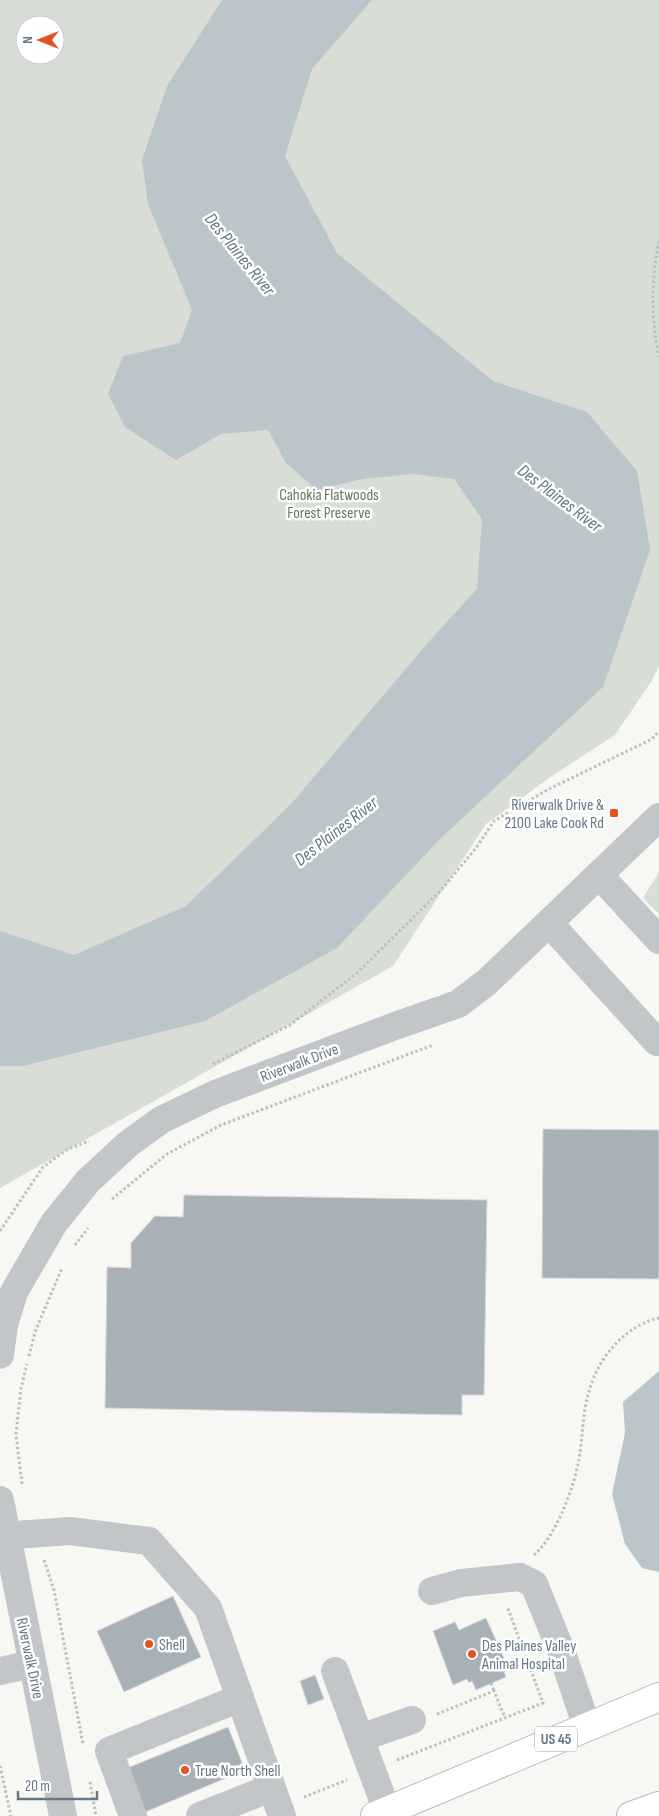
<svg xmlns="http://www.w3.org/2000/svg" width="659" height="1816" viewBox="0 0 659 1816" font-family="'Sofia Sans Condensed',sans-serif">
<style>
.green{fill:#d8ded5;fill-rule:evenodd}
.water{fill:#bac6ca}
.building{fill:#a8b1b7;stroke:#d8d8d6}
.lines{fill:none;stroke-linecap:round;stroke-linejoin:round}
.major-casing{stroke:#b5babd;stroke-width:30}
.path{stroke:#bcbec1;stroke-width:3;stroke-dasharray:2.5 2.5;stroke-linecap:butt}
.minor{stroke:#c2c6c9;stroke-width:28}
.major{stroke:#fff;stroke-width:28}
.poi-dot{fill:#e55325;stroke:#fff;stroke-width:2}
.labels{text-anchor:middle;stroke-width:5;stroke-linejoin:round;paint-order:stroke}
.shield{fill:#fff;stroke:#93a0aa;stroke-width:1}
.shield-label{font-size:15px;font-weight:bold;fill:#657785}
.park-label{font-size:16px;fill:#657760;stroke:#fff}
.poi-label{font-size:16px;fill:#657785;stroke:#fff;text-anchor:start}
.street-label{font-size:16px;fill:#657785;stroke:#fff}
.water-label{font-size:18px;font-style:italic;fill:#617881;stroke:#fff}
</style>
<rect width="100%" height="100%" fill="#f7f7f4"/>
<g class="green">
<path d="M0,0H659V666L651,682L615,735L552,776L486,824L393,966L0,1188ZM25,25H55V55H25Z"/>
<polygon points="659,872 659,914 643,898"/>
</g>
<g class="water">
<polygon points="222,0 372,0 312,69 285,156 337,253 493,381 587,412 637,471 650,550 603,687 441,838 337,948 205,1021 23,1066 0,1066 0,931 74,955 186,906 291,804 432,638 477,589 482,519 454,479 413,474 362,479 317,490 286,463 268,430 221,434 176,460 125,427 108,394 123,356 180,343 192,310 148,204 142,160 167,86"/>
<polygon points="659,1371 659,1572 642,1568 625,1544 612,1494 625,1433 623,1402"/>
</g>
<g class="building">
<polygon points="543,1129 659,1130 659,1279 542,1278"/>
<polygon points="184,1195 487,1200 484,1395 462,1395 462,1415 105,1408 107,1267 131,1268 131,1243 155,1216 183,1217"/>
<polygon points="173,1596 201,1657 124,1692 97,1631"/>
<polygon points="486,1618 507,1665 502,1667 506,1677 476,1690 472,1681 469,1683 467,1679 453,1685 433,1631 455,1622 459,1630"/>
<polygon points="315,1675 324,1699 308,1705 300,1681"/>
<polygon points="228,1727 245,1770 143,1813 125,1769"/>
</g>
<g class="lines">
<g class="major-casing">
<g id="major">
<polyline points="375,1816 659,1697"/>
<polyline points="631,1816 659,1806"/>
</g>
</g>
<g class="path">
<path d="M659,241C651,280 651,318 659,357"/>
<polyline points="213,1064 290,1025 357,973 442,889 476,848 494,821 549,789 652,739 659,731"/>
<polyline points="112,1199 167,1154 221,1125 433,1045"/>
<polyline points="0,1231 43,1167 68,1149 89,1141"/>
<polyline points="75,1245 88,1228"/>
<polyline points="29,1356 35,1332 62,1268"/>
<polyline points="22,1484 16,1434 21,1388 27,1364"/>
<path d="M534,1555C556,1536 574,1488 579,1459C583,1438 582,1416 588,1395C596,1361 623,1326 659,1318"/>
<polyline points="44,1560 54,1590 83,1744"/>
<polyline points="491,1683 494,1691"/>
<polyline points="437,1714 494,1691 505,1718"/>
<polyline points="397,1760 543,1703 507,1606"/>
<polyline points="0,1766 11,1816"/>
<polyline points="90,1782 96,1816"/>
<polyline points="304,1797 347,1780"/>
</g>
<g class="minor">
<polyline points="599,875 659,940"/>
<polyline points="549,923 657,1042 659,1041"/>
<polyline points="0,1355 4,1325 14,1292 54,1223 88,1181 128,1144 161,1120 215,1094 395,1026 458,1004 487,982 659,817"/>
<polyline points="0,1500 63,1816"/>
<polyline points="0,1536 70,1531 149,1541 208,1608 282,1816"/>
<polyline points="432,1591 461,1583 520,1577 534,1584 562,1653 587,1727"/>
<polyline points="0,1671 32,1664"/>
<polyline points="335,1671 387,1811"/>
<polyline points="360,1738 412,1720"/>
<polyline points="133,1816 109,1751 240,1698"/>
<polyline points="200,1816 271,1788"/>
</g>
<use href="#major" class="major"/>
</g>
<g class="poi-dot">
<rect x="609" y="808" width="10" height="10" rx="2.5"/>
<circle cx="149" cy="1644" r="5"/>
<circle cx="472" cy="1654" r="5"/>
<circle cx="185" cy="1770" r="5"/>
</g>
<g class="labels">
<rect class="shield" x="535" y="1726.5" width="42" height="25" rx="4"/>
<g class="shield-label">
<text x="556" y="1744">US 45</text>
</g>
<g class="park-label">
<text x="329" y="500">Cahokia Flatwoods<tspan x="329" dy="18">Forest Preserve</tspan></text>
</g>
<g class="poi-label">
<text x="604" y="810" text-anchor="end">Riverwalk Drive &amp;<tspan x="604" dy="18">2100 Lake Cook Rd</tspan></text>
<text x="159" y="1650">Shell</text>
<text x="482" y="1651">Des Plaines Valley<tspan x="482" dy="18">Animal Hospital</tspan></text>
<text x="195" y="1776">True North Shell</text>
</g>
<g class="street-label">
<text transform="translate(299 1062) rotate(-21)" y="6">Riverwalk Drive</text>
<text transform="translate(31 1658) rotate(78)" y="6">Riverwalk Drive</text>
</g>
<g class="water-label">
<text transform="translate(240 254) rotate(51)" y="6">Des Plaines River</text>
<text transform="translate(560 498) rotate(37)" y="6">Des Plaines River</text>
<text transform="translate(336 831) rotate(-38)" y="6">Des Plaines River</text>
</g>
</g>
<g transform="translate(40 40) rotate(270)"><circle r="24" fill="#ffffff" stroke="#c1c9ce"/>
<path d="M0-4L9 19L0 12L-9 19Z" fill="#e55325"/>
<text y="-8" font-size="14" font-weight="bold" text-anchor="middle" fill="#657785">N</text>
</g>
<path d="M18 1791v8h79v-8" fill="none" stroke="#657785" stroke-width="2.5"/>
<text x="25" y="1791" font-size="15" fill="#657785" stroke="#ffffff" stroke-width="4" paint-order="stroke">20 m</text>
</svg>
